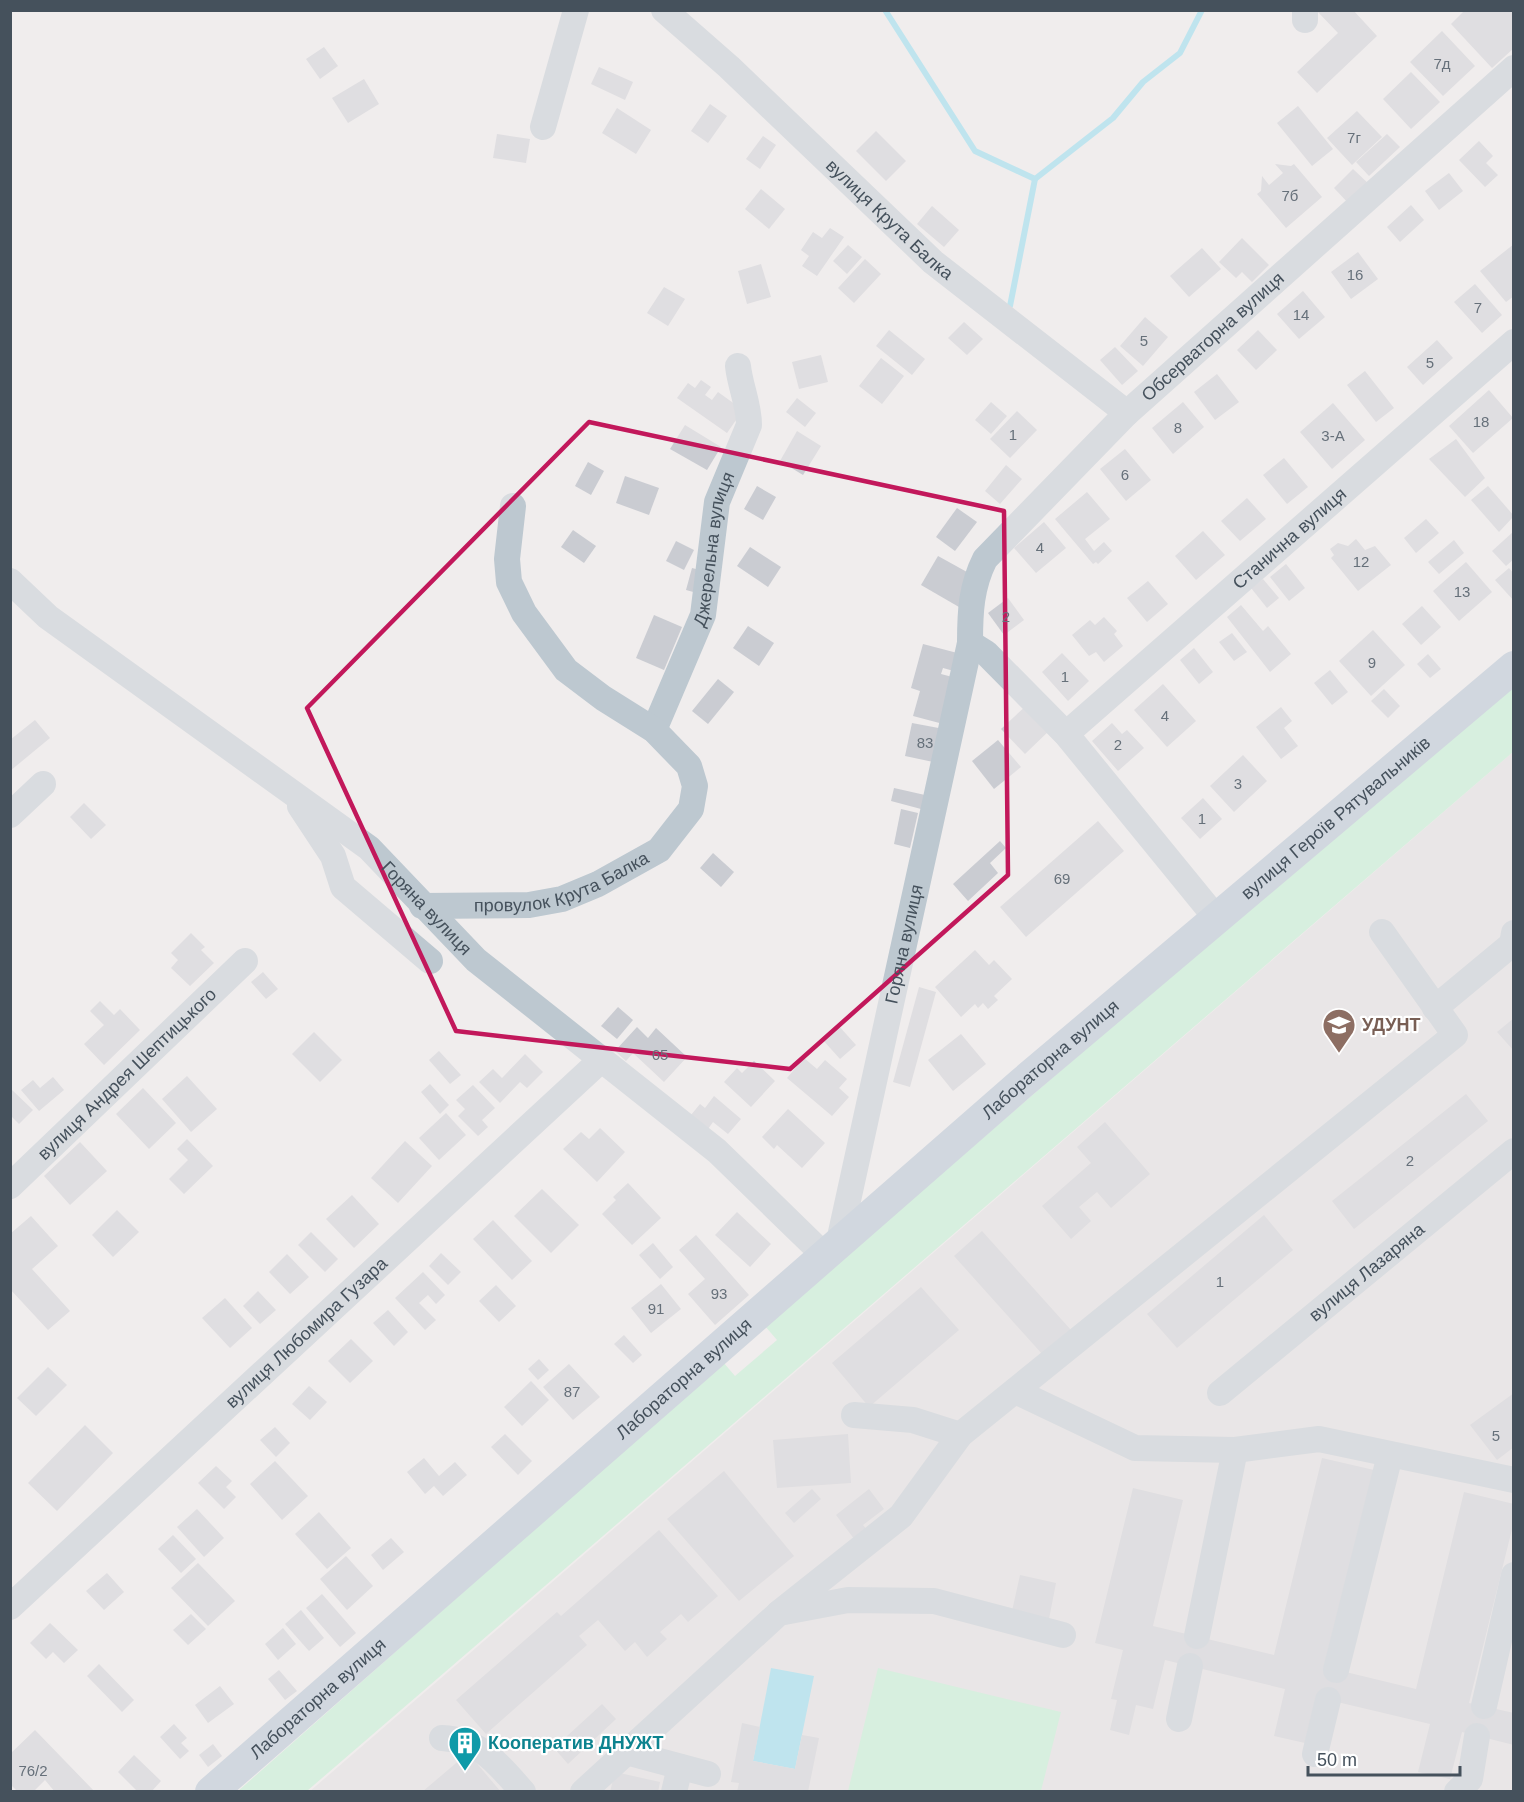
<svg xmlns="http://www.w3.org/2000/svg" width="1524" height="1802" viewBox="0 0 1524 1802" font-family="Arial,sans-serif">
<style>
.education{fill:#e1dedf}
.green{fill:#b9f1ce}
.water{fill:#83daf0}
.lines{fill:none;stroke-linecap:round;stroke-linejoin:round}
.stream{stroke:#83daf0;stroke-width:6}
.building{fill:#caccd2}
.minor{stroke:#bdc8d0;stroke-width:26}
.major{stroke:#abbdce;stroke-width:32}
.marked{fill:none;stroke:#c2185b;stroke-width:4.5;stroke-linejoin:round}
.labels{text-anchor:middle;stroke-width:4.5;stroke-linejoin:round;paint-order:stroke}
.number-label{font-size:15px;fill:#66707a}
.street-label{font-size:18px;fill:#45515c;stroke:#fff}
.education-label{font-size:18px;font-weight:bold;fill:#785e54;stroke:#fff;text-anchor:start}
.culture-label{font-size:18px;font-weight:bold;fill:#0d838f;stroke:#fff;text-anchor:start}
</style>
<rect width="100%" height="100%" fill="#f0eded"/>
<polygon class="education" points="1513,752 1513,1791 309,1792 815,1355"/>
<g class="green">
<polygon points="1513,680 1513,752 307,1791 237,1792 723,1362 735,1376 777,1340 765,1326"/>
<polygon points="878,1668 1061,1712 1041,1791 848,1791"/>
</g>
<polygon class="water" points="771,1668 814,1676 795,1769 753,1761"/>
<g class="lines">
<g class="stream">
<polyline points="885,10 975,151 1035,179 1113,118 1143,82 1180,53 1202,10"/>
<polyline points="1010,306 1035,179"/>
</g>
</g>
<g class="building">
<polygon points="1316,10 1353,10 1377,36 1317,93 1297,72 1338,33"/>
<polygon points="1465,10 1514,10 1514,48 1492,68 1451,24"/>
<polygon points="1442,31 1475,66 1443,96 1410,62"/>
<polygon points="324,47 338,66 320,79 306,59"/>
<polygon points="599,67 633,82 625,100 591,84"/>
<polygon points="1411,72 1440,102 1411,129 1383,99"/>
<polygon points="364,79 379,104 348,123 332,98"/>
<polygon points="710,104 727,116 708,143 691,131"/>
<polygon points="1298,106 1333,149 1312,166 1277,123"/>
<polygon points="617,108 651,130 636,154 602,133"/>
<polygon points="1357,111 1382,137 1352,165 1327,138"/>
<polygon points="876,131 906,161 886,181 856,151"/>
<polygon points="497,134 530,139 526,163 493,158"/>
<polygon points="1387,134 1400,147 1369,176 1356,162"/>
<polygon points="763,136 776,145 760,169 746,159"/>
<polygon points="1479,141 1493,156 1486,163 1498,175 1485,187 1459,160"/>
<polygon points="1275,164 1291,166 1294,164 1322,197 1286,228 1257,194 1261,191 1262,176 1269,185 1283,173"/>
<polygon points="1353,169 1371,186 1351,206 1334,188"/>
<polygon points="1449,173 1463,191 1439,210 1425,191"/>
<polygon points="761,189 785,209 769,229 745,209"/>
<polygon points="1411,205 1424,220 1400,242 1387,227"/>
<polygon points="932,206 959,230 944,247 917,224"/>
<polygon points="830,228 844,237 817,276 802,266 809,256 801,250 813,232 822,238"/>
<polygon points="1242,238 1269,265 1252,282 1242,272 1236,278 1219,262"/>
<polygon points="1514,244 1514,296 1506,302 1480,271"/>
<polygon points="848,245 862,257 847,274 833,261"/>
<polygon points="1202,248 1221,269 1189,297 1170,276"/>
<polygon points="1358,252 1378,279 1351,299 1331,272"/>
<polygon points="865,259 881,274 854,303 838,288"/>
<polygon points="761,264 771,297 747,304 738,271"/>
<polygon points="1475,284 1502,315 1482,333 1454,302"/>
<polygon points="664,287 685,299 668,326 647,313"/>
<polygon points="1303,291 1325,317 1299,339 1277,314"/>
<polygon points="1145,317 1168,337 1143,366 1120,346"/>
<polygon points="964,322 983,339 967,355 948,338"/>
<polygon points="889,330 925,359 912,375 876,346"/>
<polygon points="1258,330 1277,350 1256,370 1237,350"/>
<polygon points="1437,340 1453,358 1423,385 1407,367"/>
<polygon points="1115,347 1138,371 1122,385 1100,360"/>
<polygon points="821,355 828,382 799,389 792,362"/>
<polygon points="881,358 904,376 882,404 859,386"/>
<polygon points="1365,371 1394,408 1376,422 1347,385"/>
<polygon points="1217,374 1239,402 1215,420 1194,392"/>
<polygon points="701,380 711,387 705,395 712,400 718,392 743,410 727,433 677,398 688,383 695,388"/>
<polygon points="1489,390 1513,418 1473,453 1449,426"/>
<polygon points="797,398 816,413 805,427 786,412"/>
<polygon points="991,402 1007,416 991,434 975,420"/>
<polygon points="1183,402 1204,427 1173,454 1152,428"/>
<polygon points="1333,403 1365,440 1332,469 1300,432"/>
<polygon points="1017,411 1037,430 1010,458 990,439"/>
<polygon points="685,425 721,447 707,470 670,449"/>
<polygon points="797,431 821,446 803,475 780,461"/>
<polygon points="1456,439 1485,478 1465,497 1429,459"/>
<polygon points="1125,449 1151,480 1126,501 1100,469"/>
<polygon points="1284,458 1308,487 1287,504 1263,475"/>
<polygon points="588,462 604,471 591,495 575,486"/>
<polygon points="1006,465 1022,479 1000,504 985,491"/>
<polygon points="625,476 659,488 649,515 616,503"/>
<polygon points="757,486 776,497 763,520 744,509"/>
<polygon points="1488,486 1514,516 1499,532 1471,500"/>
<polygon points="1087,492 1110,519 1085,539 1094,551 1104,542 1112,551 1098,564 1096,562 1093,564 1055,519"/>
<polygon points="1247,498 1266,519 1240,541 1221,521"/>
<polygon points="957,508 977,522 955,551 936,537"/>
<polygon points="1426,519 1439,533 1416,553 1404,538"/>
<polygon points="1044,522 1066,548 1036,573 1014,548"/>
<polygon points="573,530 596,546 584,563 561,547"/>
<polygon points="1203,531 1225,555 1196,580 1175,556"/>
<polygon points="1514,531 1514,559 1506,566 1492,551"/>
<polygon points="1356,539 1365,550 1375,546 1391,565 1358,591 1331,558 1334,555 1330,549 1338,543 1348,546"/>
<polygon points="1454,540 1464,553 1439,574 1428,562"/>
<polygon points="676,541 694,550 684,570 666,561"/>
<polygon points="750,547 781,567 768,587 737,566"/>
<polygon points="938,556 976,577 959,607 921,585"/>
<polygon points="1466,562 1492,592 1459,621 1433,591"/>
<polygon points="1286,564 1305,588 1289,601 1270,577"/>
<polygon points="692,568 704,571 697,593 686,590"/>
<polygon points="1509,568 1514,574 1514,601 1495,580"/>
<polygon points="1263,579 1279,598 1267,608 1251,588"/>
<polygon points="1148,581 1168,604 1147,622 1127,598"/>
<polygon points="1008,598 1024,620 1004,635 988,613"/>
<polygon points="1241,605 1263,631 1268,626 1291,654 1270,672 1227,617"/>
<polygon points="1422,606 1441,627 1421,645 1402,624"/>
<polygon points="654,615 682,627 664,670 636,658"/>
<polygon points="1104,617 1117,631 1114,634 1123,646 1104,662 1096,652 1089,656 1072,635 1090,620 1095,625"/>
<polygon points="748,626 774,643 759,666 733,648"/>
<polygon points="1373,630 1405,665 1371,696 1339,661"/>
<polygon points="1232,633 1247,652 1234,661 1219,642"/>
<polygon points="923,644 965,655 961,673 943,668 941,674 960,679 947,725 913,716 920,691 911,688"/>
<polygon points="1194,648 1213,672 1199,684 1180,660"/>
<polygon points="1062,653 1089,681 1068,701 1042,672"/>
<polygon points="1428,654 1441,669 1430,678 1417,664"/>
<polygon points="1330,670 1348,692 1332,705 1314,683"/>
<polygon points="718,679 734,692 708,724 692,711"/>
<polygon points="1163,684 1196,721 1167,747 1134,710"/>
<polygon points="1384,689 1400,706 1388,718 1371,701"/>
<polygon points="1028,704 1052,728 1025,754 1001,729"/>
<polygon points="1281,707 1292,721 1284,728 1298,746 1281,759 1256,727"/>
<polygon points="35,720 50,738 10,771 10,740"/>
<polygon points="912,723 944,729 938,763 905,756"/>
<polygon points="1112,723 1122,734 1127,730 1144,748 1118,771 1092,741"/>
<polygon points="998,740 1021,767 994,789 972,761"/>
<polygon points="1243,755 1267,781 1234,812 1210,786"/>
<polygon points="894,788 925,795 921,809 891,801"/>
<polygon points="1203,798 1222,819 1200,839 1181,818"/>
<polygon points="84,803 106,825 91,839 70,817"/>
<polygon points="901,809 918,813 910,848 894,844"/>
<polygon points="1098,821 1124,851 1026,937 1000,907"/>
<polygon points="1000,841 1006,848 990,863 998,873 968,901 953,884"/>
<polygon points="713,853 734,872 721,887 700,868"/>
<polygon points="191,933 205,947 201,950 214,963 190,986 171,968 178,960 171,953"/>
<polygon points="975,950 989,965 994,960 1012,979 994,996 998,1000 988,1009 983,1003 978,1008 975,1004 961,1017 935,987"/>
<polygon points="263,972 278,989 266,999 251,982"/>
<polygon points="919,987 936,992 910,1087 893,1082"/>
<polygon points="100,1001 114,1015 120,1009 140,1030 104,1065 84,1044 104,1025 90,1011"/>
<polygon points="618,1007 633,1020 617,1039 601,1026"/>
<polygon points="1514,1018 1514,1051 1497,1032"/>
<polygon points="838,1025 856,1045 840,1059 822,1039"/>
<polygon points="637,1027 648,1038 656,1028 687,1057 664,1082 633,1053 626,1061 615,1051"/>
<polygon points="314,1032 342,1060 320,1082 292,1054"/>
<polygon points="961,1034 986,1064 953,1091 928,1060"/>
<polygon points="439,1051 461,1075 450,1084 429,1060"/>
<polygon points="525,1054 543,1072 527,1088 520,1082 500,1103 479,1082 493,1069 502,1078"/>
<polygon points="804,1058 817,1069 825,1060 847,1079 839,1088 849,1097 832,1116 787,1078"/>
<polygon points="754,1061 775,1081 751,1107 724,1082 737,1068 742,1073"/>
<polygon points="187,1076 217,1109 191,1132 162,1099"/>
<polygon points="53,1077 64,1090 39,1111 21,1090 33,1080 40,1088"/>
<polygon points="430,1084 449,1105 440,1114 421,1092"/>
<polygon points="473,1085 495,1108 482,1120 488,1127 478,1136 458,1116 465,1109 456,1100"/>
<polygon points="10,1088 33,1110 19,1124 10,1115"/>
<polygon points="143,1088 176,1123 149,1149 116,1114"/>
<polygon points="1466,1094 1488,1121 1354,1229 1332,1201"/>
<polygon points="714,1096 741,1119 728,1134 713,1122 708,1129 691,1115 700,1104 705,1108"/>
<polygon points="788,1109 825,1143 802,1168 777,1145 774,1149 762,1137"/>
<polygon points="446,1113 466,1135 439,1160 419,1138"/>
<polygon points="1105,1122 1150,1174 1111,1208 1097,1192 1079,1207 1091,1221 1071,1239 1042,1206 1091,1163 1077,1147"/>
<polygon points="600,1128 625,1152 597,1182 563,1149 581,1132 589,1139"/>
<polygon points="187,1139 213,1166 184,1194 169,1179 188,1160 177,1149"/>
<polygon points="405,1141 432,1166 398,1203 371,1178"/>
<polygon points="80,1142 107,1171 70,1205 44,1176"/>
<polygon points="628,1183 661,1218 632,1245 602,1214 616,1200 613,1197"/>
<polygon points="542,1189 579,1225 551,1253 514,1216"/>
<polygon points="352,1195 379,1224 354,1248 326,1219"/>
<polygon points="117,1210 139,1232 113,1257 92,1235"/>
<polygon points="737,1212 771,1244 750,1267 715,1235"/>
<polygon points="1264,1215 1293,1250 1177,1348 1147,1314"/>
<polygon points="31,1216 58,1246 32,1269 70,1311 48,1330 10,1289 10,1234"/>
<polygon points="493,1220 532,1261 512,1280 473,1239"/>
<polygon points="982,1231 1071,1330 1043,1355 954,1256"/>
<polygon points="311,1232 338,1259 325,1272 298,1245"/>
<polygon points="696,1235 749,1295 715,1325 688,1294 705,1279 679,1250"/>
<polygon points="653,1243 673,1267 660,1279 639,1255"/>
<polygon points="441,1253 461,1272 448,1285 429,1266"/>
<polygon points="287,1254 309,1277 290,1294 269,1272"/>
<polygon points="423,1272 445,1295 436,1304 428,1295 419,1303 436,1320 425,1330 395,1298"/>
<polygon points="661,1284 681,1309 651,1333 631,1308"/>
<polygon points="496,1285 516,1306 499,1322 479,1301"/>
<polygon points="921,1287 959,1330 869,1407 832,1363"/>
<polygon points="258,1291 276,1310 260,1324 243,1306"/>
<polygon points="225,1298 252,1328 230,1348 202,1318"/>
<polygon points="388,1310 408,1332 394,1346 373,1323"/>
<polygon points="624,1335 642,1355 633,1363 614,1344"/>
<polygon points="351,1339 373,1361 350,1383 328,1361"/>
<polygon points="539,1359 549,1370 538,1380 528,1369"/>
<polygon points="569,1364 600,1397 573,1420 543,1387"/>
<polygon points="48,1367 67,1385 36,1416 17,1398"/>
<polygon points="531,1381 549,1400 522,1426 504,1407"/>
<polygon points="309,1386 327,1402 310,1420 292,1404"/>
<polygon points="1514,1393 1514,1447 1497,1460 1470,1425"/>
<polygon points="85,1425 113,1453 57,1511 28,1483"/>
<polygon points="275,1427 290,1443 276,1457 260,1440"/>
<polygon points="505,1434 532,1461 518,1475 491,1447"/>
<polygon points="848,1434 851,1483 777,1488 773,1440"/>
<polygon points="424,1458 439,1476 455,1462 467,1475 443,1496 434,1486 425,1494 407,1472"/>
<polygon points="1322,1458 1374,1470 1325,1667 1416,1689 1464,1492 1514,1504 1514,1521 1469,1703 1514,1713 1514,1745 1462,1732 1450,1779 1418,1772 1430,1724 1316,1697 1305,1743 1274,1736 1285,1689 1165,1660 1153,1709 1136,1705 1129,1735 1110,1730 1117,1700 1111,1699 1123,1650 1095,1643 1133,1488 1183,1500 1153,1626 1274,1655"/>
<polygon points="275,1461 308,1496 282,1520 250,1484"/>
<polygon points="216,1466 232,1481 226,1487 236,1497 224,1509 198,1483"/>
<polygon points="724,1471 794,1556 739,1601 667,1519"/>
<polygon points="812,1489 821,1499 794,1523 785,1513"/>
<polygon points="869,1489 884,1509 863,1525 867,1530 855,1540 836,1515"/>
<polygon points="197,1509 224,1538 204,1557 177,1527"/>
<polygon points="319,1512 351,1548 327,1569 295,1534"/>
<polygon points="659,1530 718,1596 688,1622 681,1614 660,1632 667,1639 647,1657 635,1642 625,1651 598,1620 579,1636 587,1645 486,1734 456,1700 557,1612 561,1616"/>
<polygon points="173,1535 196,1559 181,1573 158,1549"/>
<polygon points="391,1538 404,1552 383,1570 371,1555"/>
<polygon points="346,1556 373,1586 347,1610 320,1579"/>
<polygon points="198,1563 235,1601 208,1626 171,1588"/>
<polygon points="107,1573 124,1592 104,1610 86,1591"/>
<polygon points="1020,1575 1056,1583 1049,1619 1012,1611"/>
<polygon points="322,1594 356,1633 340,1647 306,1608"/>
<polygon points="301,1610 324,1638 309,1651 285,1624"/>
<polygon points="191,1614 206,1629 188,1645 173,1630"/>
<polygon points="50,1623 78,1650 64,1663 53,1652 46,1659 30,1643"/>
<polygon points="283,1628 296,1644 278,1660 265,1644"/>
<polygon points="99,1664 134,1700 122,1712 87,1676"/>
<polygon points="279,1670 297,1691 285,1700 268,1679"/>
<polygon points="220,1686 234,1704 208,1723 195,1705"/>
<polygon points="602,1704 616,1719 568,1764 554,1748"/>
<polygon points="742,1723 760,1727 753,1761 795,1769 802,1735 819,1738 808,1792 737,1792 739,1783 731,1782"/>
<polygon points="174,1724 187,1738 181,1743 189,1751 180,1759 160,1737"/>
<polygon points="35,1730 95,1792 55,1792 45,1780 33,1792 18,1792 10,1784 10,1754"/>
<polygon points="213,1744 222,1756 208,1767 199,1755"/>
<polygon points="468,1753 501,1792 422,1792"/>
<polygon points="134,1755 161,1781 151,1792 138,1792 118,1772"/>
<polygon points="615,1772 660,1782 658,1792 610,1792"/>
</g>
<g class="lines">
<g class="minor">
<path id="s1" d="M664,10L729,67L933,262L1127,413"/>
<polyline points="1305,10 1305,20"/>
<polyline points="543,127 576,10"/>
<path id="s2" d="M10,581L48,617L369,848L476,960L717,1151L825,1256"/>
<polyline points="970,643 986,653 1066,734 1217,919"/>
<path id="s3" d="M654,730L703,615L717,502L749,425C749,404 740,386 738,366"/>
<path id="s4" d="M1066,734L1514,342"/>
<polyline points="300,806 333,856 343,887 430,961"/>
<polyline points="10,815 43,784"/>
<path id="s5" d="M422,906L529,905L562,899L598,884L659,850L691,809L695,786L689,766L654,730L603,698L566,670L524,613L509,582L507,559L513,506"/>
<polyline points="1435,1008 1512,944 1514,933"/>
<path id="s6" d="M10,1186L245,961"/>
<path id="s7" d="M838,1246L970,643C970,612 971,587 985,559L1127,413L1514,68"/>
<polyline points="1015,1391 1135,1448 1235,1450 1319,1439 1514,1480"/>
<path id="s8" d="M1220,1393L1514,1151"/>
<polyline points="854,1415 913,1420 960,1435"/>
<path id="s9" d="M10,1607L601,1060"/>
<polyline points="779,1613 901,1516 960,1435 1455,1035 1382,932"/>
<polyline points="1197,1636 1235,1450"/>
<polyline points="1336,1670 1390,1455"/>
<polyline points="1484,1706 1514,1575"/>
<polyline points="1179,1719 1190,1666"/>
<path d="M442,1738C481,1740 498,1764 523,1792"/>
<polyline points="626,1752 708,1774"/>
<polyline points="1315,1754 1328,1700"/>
<polyline points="583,1792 779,1613 848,1600 934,1601 1063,1635"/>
<polyline points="674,1792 680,1767"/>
<polyline points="1457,1792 1470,1779 1477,1736"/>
</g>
<path class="major" id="s10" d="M211,1792L1022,1083L1514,667"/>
</g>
<path d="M0 0H1524V1802H0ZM589,422L1004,511L1008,875L790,1069L456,1031L307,708Z" fill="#f0eded" fill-opacity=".55" fill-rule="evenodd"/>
<path class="marked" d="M589,422L1004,511L1008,875L790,1069L456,1031L307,708Z"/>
<defs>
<g id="university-pin" transform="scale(1.725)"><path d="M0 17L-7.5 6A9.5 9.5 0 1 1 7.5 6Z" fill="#8d6e63" stroke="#fff"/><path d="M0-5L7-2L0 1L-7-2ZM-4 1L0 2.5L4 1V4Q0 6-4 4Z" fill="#fff"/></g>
<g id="building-pin" transform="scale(1.725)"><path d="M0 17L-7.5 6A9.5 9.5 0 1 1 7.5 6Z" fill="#0f9aa8" stroke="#fff"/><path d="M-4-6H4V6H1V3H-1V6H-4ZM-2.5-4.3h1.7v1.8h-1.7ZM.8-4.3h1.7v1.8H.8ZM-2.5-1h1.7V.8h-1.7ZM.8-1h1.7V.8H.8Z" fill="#fff"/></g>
</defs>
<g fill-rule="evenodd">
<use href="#university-pin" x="1339" y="1025"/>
<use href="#building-pin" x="465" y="1743"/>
</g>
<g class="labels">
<g class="number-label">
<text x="1442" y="69">7д</text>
<text x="1354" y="143">7г</text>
<text x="1290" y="201">7б</text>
<text x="1355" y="280">16</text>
<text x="1478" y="313">7</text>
<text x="1301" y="320">14</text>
<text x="1144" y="346">5</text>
<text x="1430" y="368">5</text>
<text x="1481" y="427">18</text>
<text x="1178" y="433">8</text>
<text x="1013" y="440">1</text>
<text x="1333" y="441">3-А</text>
<text x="1125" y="480">6</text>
<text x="1040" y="553">4</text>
<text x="1361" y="567">12</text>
<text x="1462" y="597">13</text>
<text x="1006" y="622">2</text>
<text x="1372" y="668">9</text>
<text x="1065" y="682">1</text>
<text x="1165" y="721">4</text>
<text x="925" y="748">83</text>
<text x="1118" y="750">2</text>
<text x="1238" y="789">3</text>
<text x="1202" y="824">1</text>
<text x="1062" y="884">69</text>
<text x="660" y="1060">65</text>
<text x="1410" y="1166">2</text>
<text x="1220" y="1287">1</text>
<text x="719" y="1299">93</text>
<text x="656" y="1314">91</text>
<text x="572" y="1397">87</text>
<text x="1496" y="1441">5</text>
<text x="33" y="1776">76/2</text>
</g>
<g class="street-label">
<text dy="6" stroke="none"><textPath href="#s1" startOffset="308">вулиця Крута Балка</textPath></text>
<text dy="6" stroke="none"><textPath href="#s7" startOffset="1022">Обсерваторна вулиця</textPath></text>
<text dy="6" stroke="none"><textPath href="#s4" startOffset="297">Станична вулиця</textPath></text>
<text dy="6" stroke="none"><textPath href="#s3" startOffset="192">Джерельна вулиця</textPath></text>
<text dy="6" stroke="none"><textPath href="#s10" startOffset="1488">вулиця Героїв Рятувальників</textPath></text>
<text dy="6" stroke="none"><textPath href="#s5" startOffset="144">провулок Крута Балка</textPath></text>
<text dy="6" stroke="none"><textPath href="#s2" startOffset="531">Горяна вулиця</textPath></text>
<text dy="6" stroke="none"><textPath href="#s7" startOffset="309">Горяна вулиця</textPath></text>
<text dy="6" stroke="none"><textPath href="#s10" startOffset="1114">Лабораторна вулиця</textPath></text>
<text dy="6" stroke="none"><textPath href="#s6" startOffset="162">вулиця Андрея Шептицького</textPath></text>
<text dy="6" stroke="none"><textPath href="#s8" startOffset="190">вулиця Лазаряна</textPath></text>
<text dy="6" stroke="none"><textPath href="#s9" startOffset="404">вулиця Любомира Гузара</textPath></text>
<text dy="6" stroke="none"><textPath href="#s10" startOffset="628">Лабораторна вулиця</textPath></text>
<text dy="6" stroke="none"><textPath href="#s10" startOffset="142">Лабораторна вулиця</textPath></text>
</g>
<g class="education-label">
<text x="1362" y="1031">УДУНТ</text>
</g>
<g class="culture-label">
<text x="488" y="1749">Кооператив ДНУЖТ</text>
</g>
</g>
<rect width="1524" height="1802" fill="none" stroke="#45515c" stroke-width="24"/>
<path d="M1308 1766v9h152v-9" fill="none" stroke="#45515c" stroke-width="3"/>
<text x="1317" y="1766" font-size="18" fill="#45515c" stroke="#ffffff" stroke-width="4.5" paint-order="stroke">50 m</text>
</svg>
